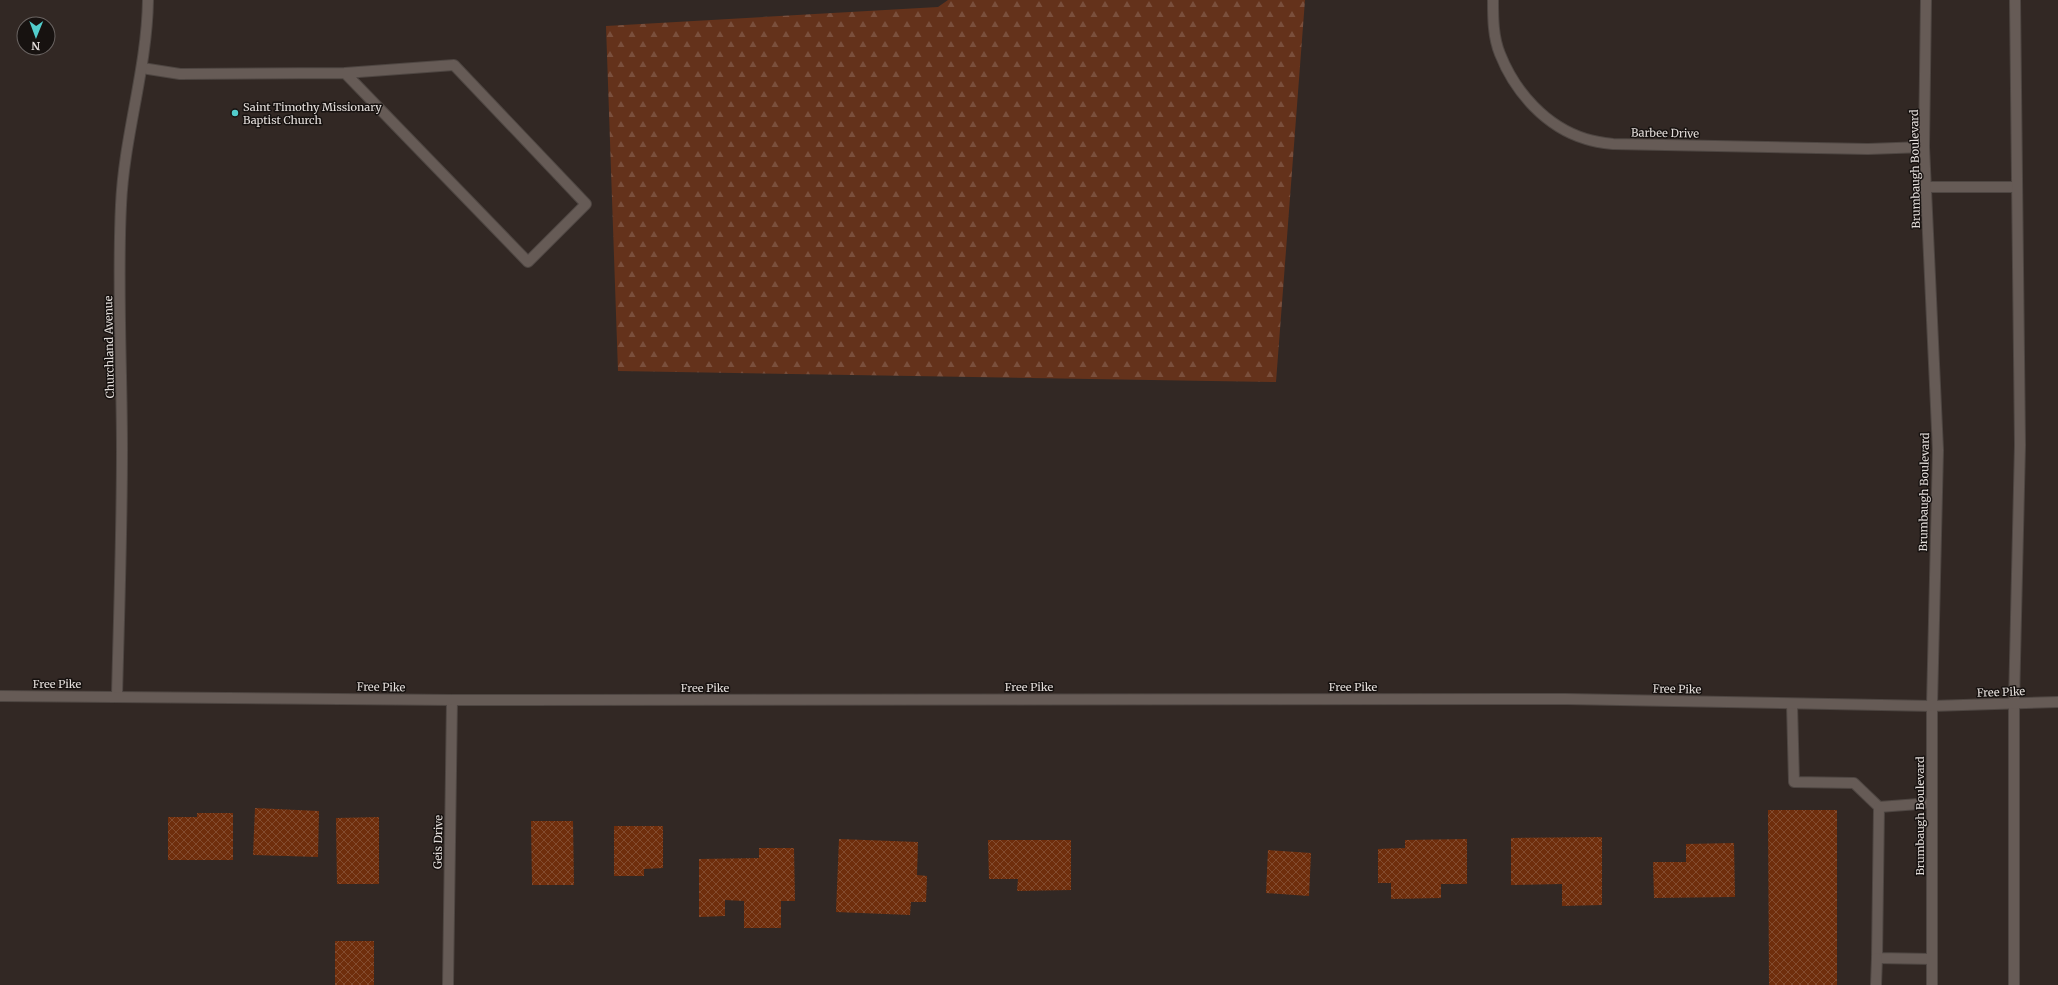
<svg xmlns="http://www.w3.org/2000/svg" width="2058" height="985" viewBox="0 0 2058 985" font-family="Merriweather,serif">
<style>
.forest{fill:url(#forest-firs)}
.building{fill:url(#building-cross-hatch)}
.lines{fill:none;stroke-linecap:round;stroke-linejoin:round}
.lane-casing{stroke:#4e4642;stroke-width:12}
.street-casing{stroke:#4e4642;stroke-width:12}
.secondary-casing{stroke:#4e4642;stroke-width:12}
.lane{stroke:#665b56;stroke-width:10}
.street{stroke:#665b56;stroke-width:10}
.secondary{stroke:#665b56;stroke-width:10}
.poi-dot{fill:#52cdcc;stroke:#171210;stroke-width:1.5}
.labels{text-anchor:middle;stroke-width:3;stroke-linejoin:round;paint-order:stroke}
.poi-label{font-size:11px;fill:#e3ddda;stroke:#171210;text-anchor:start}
.street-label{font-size:11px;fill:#e3ddda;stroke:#171210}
</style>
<defs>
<pattern id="forest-firs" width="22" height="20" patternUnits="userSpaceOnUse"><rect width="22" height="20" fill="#64321b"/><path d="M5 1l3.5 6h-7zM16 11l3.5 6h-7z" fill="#7a4f3c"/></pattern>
<pattern id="building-cross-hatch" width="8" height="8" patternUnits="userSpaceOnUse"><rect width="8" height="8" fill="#6f2e0c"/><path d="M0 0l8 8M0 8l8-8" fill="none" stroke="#834c2f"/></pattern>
</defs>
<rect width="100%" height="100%" fill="#322824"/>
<polygon class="forest" points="948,0 1305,0 1276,382 618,371 606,26 938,7"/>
<g class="building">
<polygon points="255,808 319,811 318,857 253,855"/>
<polygon points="1768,810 1837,810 1837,985 1769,985"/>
<polygon points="197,813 233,813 233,860 168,860 168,817 197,817"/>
<polygon points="379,817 379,884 337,884 336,818"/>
<polygon points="531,821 573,821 574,885 532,885"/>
<polygon points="614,826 663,826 663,868 644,869 644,876 614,876"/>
<polygon points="1602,837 1602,905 1562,906 1562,884 1511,885 1511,838"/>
<polygon points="839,839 918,842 917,875 927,876 926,902 911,902 910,915 836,912"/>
<polygon points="1467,839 1467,884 1441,884 1441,898 1391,899 1391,883 1378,883 1378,849 1405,848 1405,840"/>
<polygon points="988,840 1071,840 1071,890 1017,891 1018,879 989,879"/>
<polygon points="1734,843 1735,897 1654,898 1653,862 1686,862 1686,844"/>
<polygon points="759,848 794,848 795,901 781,901 781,928 744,928 744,901 725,900 725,916 699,917 699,859 759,858"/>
<polygon points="1268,850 1311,853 1309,896 1266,893"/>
<rect x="335" y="941" width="39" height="44"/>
</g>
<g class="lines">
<g class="lane-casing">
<g id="lane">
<polyline points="142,68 180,74 345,73 528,262 586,204 454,65 345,73"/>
<polyline points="1926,187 2017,187"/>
<polyline points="1792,704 1794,782 1854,783 1879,807"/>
<polyline points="1932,803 1879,807 1877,958 1932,959"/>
<polyline points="1876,985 1877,958"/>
</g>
</g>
<g class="street-casing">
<g id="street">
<path d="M1493,0C1493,18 1493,37 1500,54C1515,92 1546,127 1586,139C1595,142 1604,143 1613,144L1868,149L1924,147"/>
<polyline points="1926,0 1924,147 1938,450 1932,706 1932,985"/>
<path d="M117,696C119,614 122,532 122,450C122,369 117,287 121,205C124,136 147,69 148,0"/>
<polyline points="448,985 452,700"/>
<polyline points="2014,985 2014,703 2020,445 2015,0"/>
</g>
</g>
<g class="secondary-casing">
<polyline id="secondary" points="0,696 452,700 1566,699 1932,706 2058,702"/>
</g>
<use href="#lane" class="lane"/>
<use href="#street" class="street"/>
<use href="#secondary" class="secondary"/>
</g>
<circle class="poi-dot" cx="235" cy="113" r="4"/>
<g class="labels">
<g class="poi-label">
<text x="243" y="111">Saint Timothy Missionary<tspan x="243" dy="13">Baptist Church</tspan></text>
</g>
<g class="street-label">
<text transform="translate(1665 133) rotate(1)" y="4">Barbee Drive</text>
<text transform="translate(1915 169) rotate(-91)" y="4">Brumbaugh Boulevard</text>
<text transform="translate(109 347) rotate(-91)" y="4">Churchland Avenue</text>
<text transform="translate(1924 492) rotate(-89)" y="4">Brumbaugh Boulevard</text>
<text x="57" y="688">Free Pike</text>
<text transform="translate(381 687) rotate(1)" y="4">Free Pike</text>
<text x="1029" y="691">Free Pike</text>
<text x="1353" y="691">Free Pike</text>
<text x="705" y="692">Free Pike</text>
<text transform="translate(1677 689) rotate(1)" y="4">Free Pike</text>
<text transform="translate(2001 692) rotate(-2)" y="4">Free Pike</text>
<text transform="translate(1920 816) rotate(-90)" y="4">Brumbaugh Boulevard</text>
<text transform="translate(438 842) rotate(-89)" y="4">Geis Drive</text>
</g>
</g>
<g transform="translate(36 36) rotate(181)"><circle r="19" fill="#171210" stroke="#696361"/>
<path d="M0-3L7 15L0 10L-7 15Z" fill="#52cdcc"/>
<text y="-6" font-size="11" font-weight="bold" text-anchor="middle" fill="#e3ddda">N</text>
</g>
</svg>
